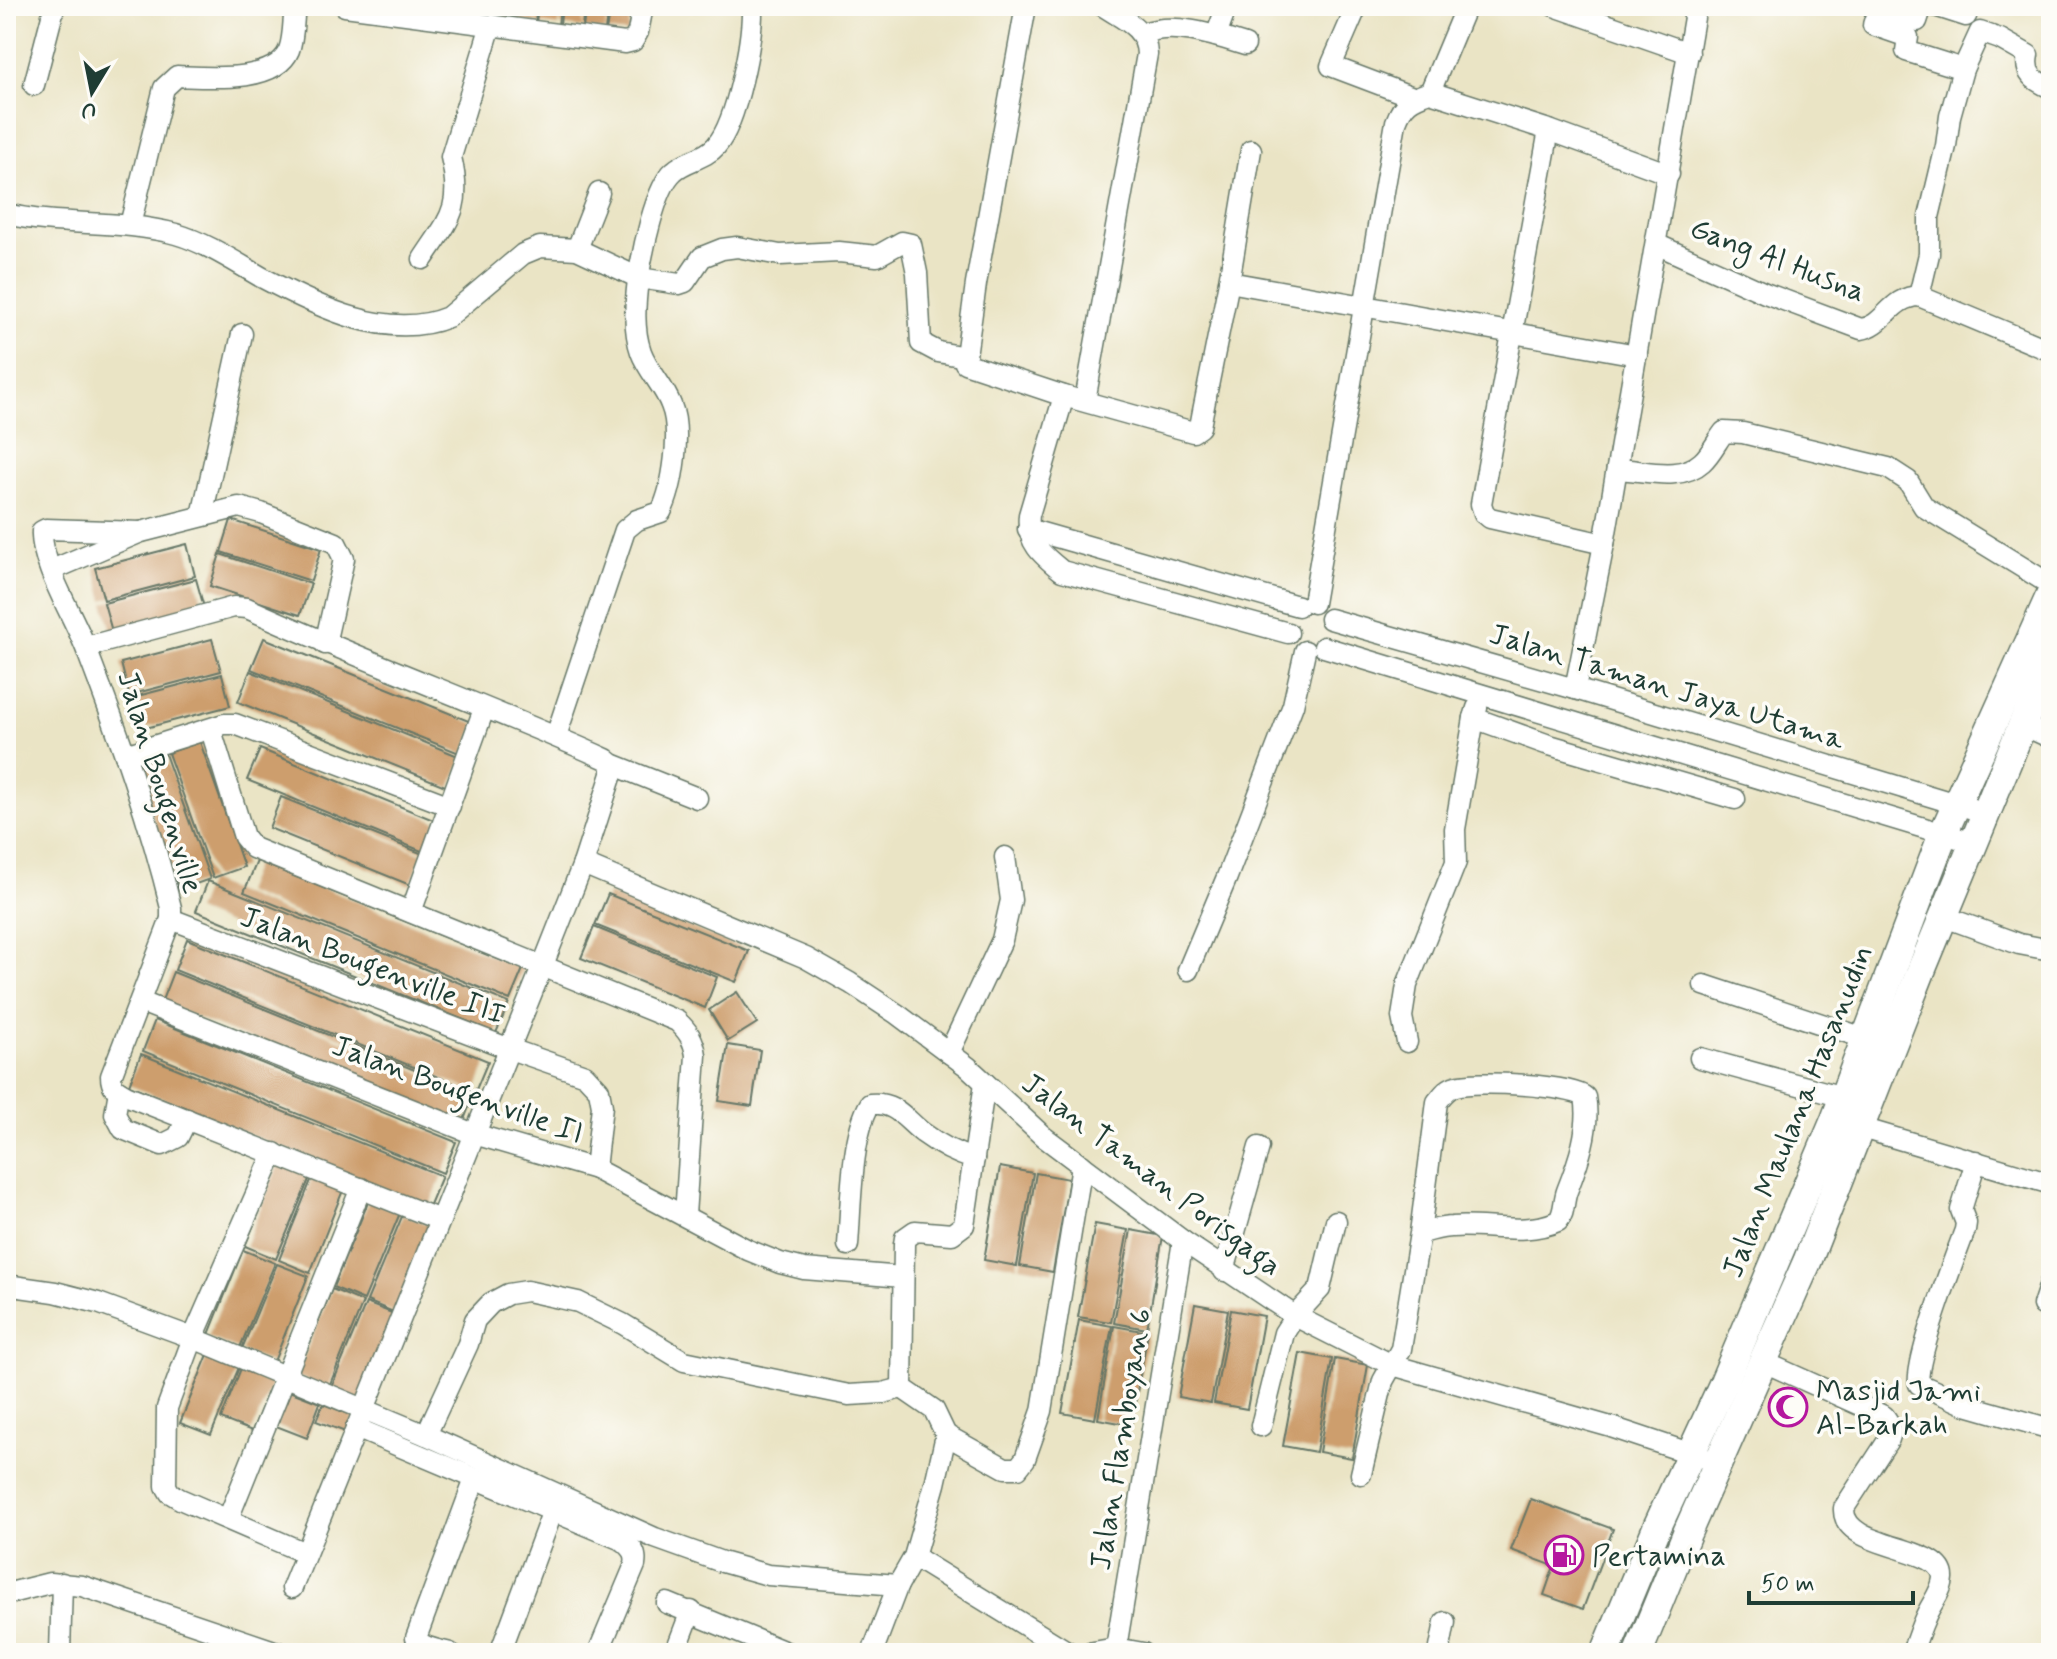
<svg xmlns="http://www.w3.org/2000/svg" width="2057" height="1659" viewBox="0 0 2057 1659" font-family="Mynerve,sans-serif">
<style>
.building{fill:#cd9e6d}
.lines{fill:none;stroke-linecap:round;stroke-linejoin:round}
.street-casing{stroke:#667767;stroke-width:23}
.secondary-casing{stroke:#667767;stroke-width:31}
.street{stroke:#fff;stroke-width:20}
.secondary{stroke:#fff;stroke-width:28}
.labels{text-anchor:middle;stroke-width:7;stroke-linejoin:round;paint-order:stroke}
.street-label{font-size:30px;fill:#1f3d34;stroke:#fdfcf7}
.poi-label{font-size:30px;fill:#1f3d34;stroke:#fdfcf7;text-anchor:start}
</style>
<rect width="100%" height="100%" fill="#fdfcf7"/>
<filter id="ink" filterUnits="userSpaceOnUse"><feTurbulence type="fractalNoise" baseFrequency=".0125" numOctaves="2"/><feDisplacementMap in="SourceGraphic" scale="16" xChannelSelector="R" yChannelSelector="G"/><feConvolveMatrix kernelMatrix="1 2 1 2 8 2 1 2 1" color-interpolation-filters="sRGB"/></filter>
<filter id="wash" filterUnits="userSpaceOnUse"><feTurbulence type="fractalNoise" baseFrequency=".006" numOctaves="4" result="noise"/><feDisplacementMap in="SourceGraphic" scale="32" xChannelSelector="R" yChannelSelector="G"/><feGaussianBlur stdDeviation="1.8" result="paint"/><feColorMatrix in="noise" values="0 0 0 0 0 0 0 0 0 0 0 0 0 0 0 0 0 1.4 0 .05"/><feComposite in="paint" operator="in"/></filter>
<g filter="url(#wash)">
<rect width="100%" height="100%" fill="#eae4c5"/>
<g id="blocks">
<g class="building">
<polygon points="444,6 466,6 465,15 443,13"/>
<polygon points="468,6 513,6 511,20 467,15"/>
<polygon points="515,6 537,6 535,23 513,20"/>
<polygon points="538,6 560,6 558,26 536,23"/>
<polygon points="562,6 584,6 582,28 560,25"/>
<polygon points="586,6 608,6 605,31 583,28"/>
<polygon points="610,6 632,6 628,33 606,31"/>
<polygon points="231,520 321,549 311,581 221,552"/>
<polygon points="187,544 195,576 104,600 95,568"/>
<polygon points="220,554 311,584 300,615 210,586"/>
<polygon points="196,579 205,611 113,635 104,603"/>
<polygon points="264,638 476,724 464,755 251,669"/>
<polygon points="212,639 221,671 129,695 121,663"/>
<polygon points="250,671 463,758 450,788 238,702"/>
<polygon points="222,674 230,706 138,730 130,698"/>
<polygon points="200,742 244,867 213,878 168,753"/>
<polygon points="260,749 436,821 424,852 247,780"/>
<polygon points="165,754 210,879 179,890 134,766"/>
<polygon points="281,797 423,854 410,885 269,828"/>
<polygon points="257,861 523,969 510,1000 244,892"/>
<polygon points="208,881 509,1003 496,1033 196,911"/>
<polygon points="608,894 749,951 736,982 595,925"/>
<polygon points="594,927 717,977 705,1008 581,958"/>
<polygon points="187,939 488,1061 475,1092 175,970"/>
<polygon points="173,972 474,1094 462,1125 161,1003"/>
<polygon points="737,992 757,1023 728,1041 709,1010"/>
<polygon points="155,1020 456,1142 443,1173 143,1051"/>
<polygon points="728,1045 760,1050 752,1106 719,1101"/>
<polygon points="141,1054 442,1176 429,1207 129,1085"/>
<polygon points="281,1159 312,1172 276,1259 245,1246"/>
<polygon points="1000,1167 1033,1173 1017,1266 984,1260"/>
<polygon points="314,1173 345,1185 310,1273 279,1260"/>
<polygon points="1036,1173 1069,1179 1053,1272 1020,1266"/>
<polygon points="369,1200 400,1213 364,1300 333,1287"/>
<polygon points="403,1214 434,1227 398,1314 367,1301"/>
<polygon points="1095,1224 1128,1230 1111,1322 1078,1317"/>
<polygon points="1131,1230 1163,1236 1147,1329 1114,1323"/>
<polygon points="243,1250 275,1263 239,1350 208,1337"/>
<polygon points="277,1264 308,1276 273,1364 241,1351"/>
<polygon points="332,1289 363,1302 328,1389 296,1376"/>
<polygon points="366,1303 397,1315 361,1403 330,1390"/>
<polygon points="1195,1304 1228,1310 1211,1403 1178,1397"/>
<polygon points="1231,1310 1264,1316 1247,1409 1214,1403"/>
<polygon points="1079,1320 1112,1326 1095,1419 1062,1413"/>
<polygon points="1114,1326 1148,1332 1131,1425 1098,1419"/>
<polygon points="209,1352 240,1365 211,1435 180,1423"/>
<polygon points="1300,1353 1332,1359 1316,1452 1283,1446"/>
<polygon points="1335,1359 1368,1365 1352,1458 1319,1452"/>
<polygon points="242,1366 274,1379 252,1431 221,1419"/>
<polygon points="289,1391 320,1403 307,1438 276,1426"/>
<polygon points="323,1404 354,1416 348,1433 316,1421"/>
<polygon points="1531,1499 1613,1529 1583,1609 1544,1595 1554,1566 1511,1550"/>
</g>
</g>
</g>
<g filter="url(#ink)">
<use href="#blocks" fill-opacity="0" stroke="#667767" stroke-width="2"/>
<g class="lines">
<g class="street-casing">
<g id="street">
<polyline points="345,6 625,43 633,41 638,32 643,6"/>
<polyline points="1026,6 976,284 965,363 1064,396 1193,432 1200,427 1203,411 1229,282 1251,150"/>
<polyline points="1357,6 1331,66 1413,97"/>
<polyline points="1554,6 1689,53"/>
<polyline points="1879,6 1878,9 1917,21 1922,6"/>
<polyline points="1935,6 1966,16 1970,6"/>
<polyline points="1878,9 1873,25 1908,37 1906,51 1963,69"/>
<path d="M1143,33C1176,22 1213,35 1245,45"/>
<polyline points="1216,36 1227,6"/>
<polyline points="34,85 53,12 52,6"/>
<polyline points="1430,92 1466,6"/>
<polyline points="1549,130 1481,504 1484,513 1490,518 1604,544"/>
<path d="M6,214C62,227 120,219 176,234C207,243 235,262 263,278C316,306 388,342 448,317L523,254L540,247L577,249L639,278L679,284L685,282L702,257L722,249L737,247L780,255L839,252L877,256L902,242L911,244L917,273L921,343L938,352L966,357"/>
<path d="M130,225L164,88L177,76C207,77 275,84 289,50C294,37 293,20 295,6"/>
<path d="M1656,244L1765,293L1861,329C1885,326 1890,297 1919,296L2051,351"/>
<polyline points="577,249 599,193"/>
<path d="M423,259C450,218 463,208 451,157L491,25"/>
<polyline points="1229,282 1637,355"/>
<path d="M1919,296L1929,254V217L1946,146L1950,116L1963,69L1980,32L2000,39L2028,55C2024,74 2034,81 2051,88"/>
<path d="M1064,396L1029,515C1026,542 1042,555 1062,571L1288,633"/>
<path d="M1085,401L1147,54C1146,27 1124,20 1103,6"/>
<path d="M1617,469C1645,470 1680,482 1702,462C1711,454 1717,441 1724,432L1743,433L1888,468L1908,481L1924,507L2051,585"/>
<polyline points="202,516 242,334"/>
<polyline points="1028,529 1298,606"/>
<path d="M141,532L46,529L42,531C40,564 75,618 87,651C119,735 150,821 171,908V919L111,1076C111,1088 117,1090 128,1096L440,1220"/>
<polyline points="52,570 141,532 239,507 261,513 336,543 344,559 325,644"/>
<path d="M1313,603L1396,122C1403,103 1411,98 1430,92L1549,130L1669,174"/>
<polyline points="1330,619 1575,689 1986,813"/>
<path d="M86,647L234,607L247,608C365,662 488,706 606,759L612,764L697,798"/>
<polyline points="1324,647 1974,843"/>
<polyline points="1575,689 1604,544 1696,6"/>
<polyline points="1477,708 1474,718 1546,744 1735,799"/>
<polyline points="2023,725 2051,738"/>
<path d="M211,730L244,837L253,848L677,1021C688,1031 694,1040 696,1055L685,1215"/>
<path d="M556,736L625,530L637,520L661,512C673,488 682,431 671,405C664,386 648,371 641,352C633,329 635,304 638,280C642,254 655,187 674,171C686,160 705,159 716,146C737,122 753,39 752,6"/>
<polyline points="125,755 224,724 235,724 450,806"/>
<polyline points="583,864 806,958 850,983 897,1014 968,1067 1044,1137 1183,1241 1295,1316 1392,1365 1611,1427 1704,1458"/>
<polyline points="411,912 484,709"/>
<polyline points="1945,917 2019,944 2051,950"/>
<polyline points="171,919 510,1049 585,1075 599,1090 602,1106 595,1169"/>
<polyline points="1188,970 1227,877 1293,705 1305,651"/>
<polyline points="1704,985 1864,1038"/>
<polyline points="141,1002 474,1134 595,1169 748,1250 780,1263 804,1269 903,1277"/>
<polyline points="1407,1042 1402,1017 1407,985 1456,862 1455,829 1474,718"/>
<polyline points="949,1053 1002,940 1011,900 1005,857"/>
<polyline points="1700,1058 1843,1097"/>
<polyline points="119,1091 115,1114 123,1129 162,1145 178,1137 187,1119"/>
<polyline points="1848,1124 2051,1184"/>
<polyline points="274,1153 193,1338 167,1408 166,1486 170,1493 180,1499 305,1553"/>
<path d="M1976,1161L1961,1210L1966,1223L1965,1230C1955,1257 1914,1363 1919,1384L1966,1405L2051,1429"/>
<path d="M848,1245C851,1207 851,1135 870,1104C895,1101 905,1119 923,1133C938,1144 956,1154 974,1159"/>
<polyline points="1224,1271 1259,1147"/>
<polyline points="6,1285 55,1292 98,1303 193,1338 426,1435 655,1538 722,1562 768,1575 898,1585"/>
<polyline points="2043,1305 2051,1281"/>
<path d="M1764,1362L1884,1416C1890,1424 1893,1429 1889,1439L1844,1508C1841,1551 1944,1544 1943,1578C1942,1592 1930,1605 1925,1618C1920,1629 1916,1641 1912,1653"/>
<polyline points="1261,1426 1284,1333 1295,1316 1320,1289 1336,1221"/>
<path d="M356,1428L624,1541C633,1549 637,1553 635,1565L598,1653"/>
<polyline points="426,1435 468,1344 475,1320 491,1303 508,1294 527,1291 578,1302 623,1324 684,1361 849,1395 883,1393 902,1388"/>
<polyline points="946,1435 1005,1468 1018,1468 1025,1459 1042,1411 1082,1165"/>
<path d="M1361,1474L1383,1381L1401,1349L1420,1233L1437,1102C1443,1095 1447,1088 1456,1086C1475,1080 1572,1085 1585,1097C1591,1128 1578,1163 1567,1191C1563,1202 1565,1213 1558,1221C1525,1236 1486,1224 1452,1227C1441,1227 1431,1231 1420,1233"/>
<polyline points="228,1519 361,1188"/>
<polyline points="914,1557 1070,1653"/>
<polyline points="292,1588 543,965 583,864 612,774 612,764"/>
<polyline points="6,1594 50,1583 82,1586 280,1653"/>
<polyline points="667,1603 788,1653"/>
<polyline points="1116,1648 1183,1241"/>
<polyline points="60,1653 62,1583"/>
<path d="M450,1653C439,1650 421,1648 416,1638L475,1479"/>
<polyline points="500,1653 552,1513"/>
<polyline points="675,1653 691,1611"/>
<polyline points="872,1653 898,1585 914,1557 935,1484 946,1435 934,1410 902,1388 904,1244 905,1238 915,1231 952,1234 964,1225 985,1083"/>
<polyline points="1088,1653 1116,1648 1143,1653"/>
<polyline points="1439,1653 1445,1622"/>
</g>
</g>
<g class="secondary-casing">
<g id="secondary">
<polyline points="1605,1653 1658,1525 1724,1382 1835,1120 1943,834 2051,594"/>
<polyline points="1638,1653 1687,1533 1807,1262 1923,966 2051,656"/>
</g>
</g>
<use href="#street" class="street"/>
<use href="#secondary" class="secondary"/>
</g>
</g>
<defs>
<g id="mosque-ring" transform="scale(2)"><circle r="9.5" fill="#fdfcf7" stroke="#b5179e" stroke-width="1.5"/><path d="M3.5-4.9A6 6 0 1 0 3.5 4.9A5 5 0 1 1 3.5-4.9Z" fill="#b5179e"/></g>
<g id="fuel-ring" transform="scale(2)"><circle r="9.5" fill="#fdfcf7" stroke="#b5179e" stroke-width="1.5"/><path d="M-5.5-6h7V0h2V4h1.3V-2.5L3-4.5l.8-.8L6-3V5H2.5V1h-1V6h-7ZM-4.2-4.7v3.2H.2V-4.7Z" fill="#b5179e"/></g>
</defs>
<g fill-rule="evenodd">
<use href="#mosque-ring" x="1788" y="1407"/>
<use href="#fuel-ring" x="1564" y="1555"/>
</g>
<g class="labels">
<g class="street-label">
<text transform="translate(1778 259) rotate(21)" y="10">Gang Al Husna</text>
<text transform="translate(1667 686) rotate(17)" y="10">Jalan Taman Jaya Utama</text>
<text transform="translate(161 782) rotate(73)" y="10">Jalan Bougenville</text>
<text transform="translate(373 965) rotate(21)" y="10">Jalan Bougenville III</text>
<text transform="translate(458 1089) rotate(20)" y="10">Jalan Bougenville II</text>
<text transform="translate(1797 1111) rotate(-68)" y="10">Jalan Maulana Hasanudin</text>
<text transform="translate(1152 1174) rotate(37)" y="10">Jalan Taman Porisgaga</text>
<text transform="translate(1120 1439) rotate(-81)" y="10">Jalan Flamboyan 6</text>
</g>
<g class="poi-label">
<text x="1816" y="1400">Masjid Jami<tspan x="1816" dy="34">Al-Barkah</tspan></text>
<text x="1592" y="1565">Pertamina</text>
</g>
</g>
<rect width="2057" height="1659" fill="none" stroke="#fdfcf7" stroke-width="32"/>
<g transform="translate(92 92) rotate(190)" stroke="#fdfcf7" stroke-width="6" paint-order="stroke">
<path d="M0-6L14 30L0 20L-14 30Z" fill="#1f3d34"/>
<text y="-12" font-size="22" font-weight="bold" text-anchor="middle" fill="#1f3d34">U</text>
</g>
<path d="M1749 1591v12h164v-12" fill="none" stroke="#1f3d34" stroke-width="4"/>
<text x="1761" y="1591" font-size="24" fill="#1f3d34" stroke="#fdfcf7" stroke-width="6" paint-order="stroke">50 m</text>
</svg>
